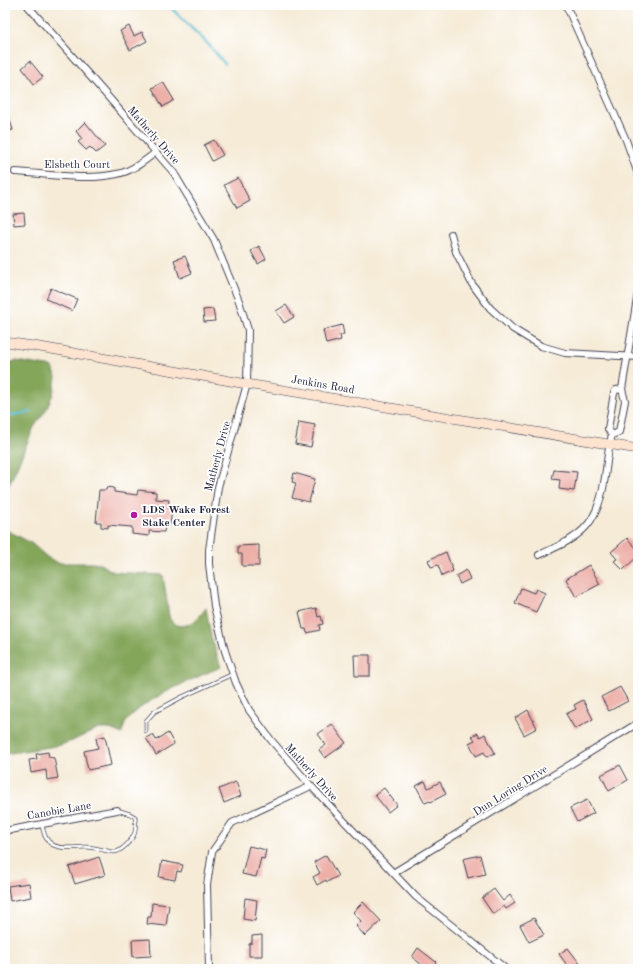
<svg xmlns="http://www.w3.org/2000/svg" width="643" height="974" viewBox="0 0 643 974" font-family="'Old Standard TT',serif">
<style>
.forest{fill:#84a65a;stroke:#53644a}
.lines{fill:none;stroke-linecap:round;stroke-linejoin:round}
.stream{stroke:#52bbcf;stroke-width:2.5}
.building{fill:#edb0a9}
.lane-casing{stroke:#424052;stroke-width:4.5}
.street-casing{stroke:#424052;stroke-width:8}
.secondary-casing{stroke:#424052;stroke-width:10}
.lane{stroke:#fff;stroke-width:3}
.street{stroke:#fff;stroke-width:6}
.secondary{stroke:#fde4d1;stroke-width:9}
.poi-dot{fill:#b5179e;stroke:#fff;stroke-width:1.5}
.labels{text-anchor:middle;stroke-width:3.5;stroke-linejoin:round;paint-order:stroke}
.street-label{font-size:11px;fill:#22223b;stroke:#fff}
.poi-label{font-size:11px;font-weight:bold;fill:#22223b;stroke:#fff;text-anchor:start}
</style>
<rect width="100%" height="100%" fill="#fff"/>
<filter id="ink" filterUnits="userSpaceOnUse"><feTurbulence type="fractalNoise" baseFrequency=".025" numOctaves="2"/><feDisplacementMap in="SourceGraphic" scale="8" xChannelSelector="R" yChannelSelector="G"/><feConvolveMatrix kernelMatrix="1 2 1 2 8 2 1 2 1" color-interpolation-filters="sRGB"/></filter>
<filter id="wash" filterUnits="userSpaceOnUse"><feTurbulence type="fractalNoise" baseFrequency=".012" numOctaves="4" result="noise"/><feDisplacementMap in="SourceGraphic" scale="16" xChannelSelector="R" yChannelSelector="G"/><feGaussianBlur stdDeviation="0.9" result="paint"/><feColorMatrix in="noise" values="0 0 0 0 0 0 0 0 0 0 0 0 0 0 0 0 0 1.4 0 .05"/><feComposite in="paint" operator="in"/></filter>
<g filter="url(#wash)">
<rect width="100%" height="100%" fill="#f5ebd7"/>
<g class="forest">
<polygon points="16,361 53,367 56,377 53,394 46,410 34,427 5,495 5,363"/>
<path d="M5,529L31,543L47,557L58,563H92L100,564L114,572L163,575L169,616C172,627 184,628 193,622C198,619 202,613 206,608L211,636L221,667C195,678 141,700 126,722C124,725 123,730 122,734L110,729H98L72,741L61,745L5,754Z"/>
</g>
<g class="lines">
<g class="stream">
<polyline points="168,5 208,44 225,64"/>
<polyline points="5,416 30,412"/>
</g>
</g>
<g id="blocks">
<g class="building">
<polygon points="129,26 134,36 142,32 147,41 130,50 120,31"/>
<polygon points="30,61 43,77 34,84 22,68"/>
<polygon points="163,82 174,100 163,107 152,88"/>
<polygon points="5,108 6,108 13,130 5,132"/>
<polygon points="85,122 105,146 96,153 90,147 86,150 78,142 82,139 76,131"/>
<polygon points="214,140 223,155 212,161 204,145"/>
<polygon points="238,178 250,201 237,208 224,185"/>
<polygon points="24,213 25,224 14,225 13,214"/>
<polygon points="259,246 266,259 258,264 251,251"/>
<polygon points="185,256 192,273 180,278 174,260"/>
<polygon points="51,288 77,299 72,311 46,299"/>
<polygon points="286,305 294,317 284,323 276,311"/>
<polygon points="213,309 215,321 204,322 203,310"/>
<polygon points="342,325 344,334 340,335 341,340 326,344 323,330"/>
<polygon points="299,422 315,425 311,447 295,444"/>
<polygon points="554,470 577,472 574,491 559,489 560,480 552,479"/>
<polygon points="294,473 315,479 309,502 292,498 296,483 292,482"/>
<polygon points="107,487 114,488 114,492 137,495 138,490 156,492 156,499 169,500 168,508 172,509 170,525 165,525 164,532 149,531 149,536 132,534 132,527 108,525 108,528 101,527 101,522 96,522 99,490 106,490"/>
<polygon points="627,538 638,550 638,556 623,570 614,561 617,559 611,552"/>
<polygon points="259,545 259,566 242,566 242,554 238,554 238,546"/>
<polygon points="446,552 453,571 442,576 438,565 431,567 428,560"/>
<polygon points="589,565 600,584 576,597 566,579"/>
<polygon points="466,570 470,579 460,584 456,576"/>
<polygon points="521,588 534,593 536,589 545,593 536,612 515,603"/>
<polygon points="316,608 318,617 321,616 323,624 319,625 320,630 307,633 306,629 303,629 299,612"/>
<polygon points="354,655 370,655 370,676 355,676"/>
<polygon points="620,687 628,701 609,711 601,697"/>
<polygon points="583,700 593,719 575,729 566,714 576,709 574,705"/>
<polygon points="528,710 537,728 524,735 515,718"/>
<polygon points="332,724 346,743 325,758 319,750 326,745 318,734"/>
<polygon points="168,733 174,744 156,755 146,738 153,734 156,740"/>
<polygon points="478,733 480,737 485,734 495,753 487,757 484,752 476,756 469,743 475,740 472,736"/>
<polygon points="105,736 111,765 88,770 84,751 98,748 96,738"/>
<polygon points="48,752 49,757 54,758 58,778 47,780 46,770 31,773 29,760 37,759 36,754"/>
<polygon points="620,765 628,780 609,791 601,775"/>
<polygon points="425,781 428,788 440,782 446,794 431,802 430,801 425,803 416,786"/>
<polygon points="236,782 241,796 224,803 219,789"/>
<polygon points="384,788 397,805 388,812 375,795"/>
<polygon points="587,800 594,813 577,822 570,808"/>
<polygon points="249,846 266,850 264,859 261,858 256,877 242,874"/>
<polygon points="326,855 338,876 327,882 326,880 317,885 313,877 320,873 314,862"/>
<polygon points="480,855 485,874 468,878 463,859"/>
<polygon points="99,857 105,875 75,884 69,867"/>
<polygon points="162,861 183,865 181,872 177,871 175,880 159,877"/>
<polygon points="29,883 31,897 10,901 8,886"/>
<polygon points="494,889 503,901 510,895 515,903 506,909 504,906 493,914 482,898"/>
<polygon points="245,898 257,900 255,921 243,919"/>
<polygon points="363,902 381,921 365,936 356,926 361,921 353,912"/>
<polygon points="152,903 169,905 166,926 147,924 148,917 151,917"/>
<polygon points="534,918 544,935 529,942 520,925"/>
<polygon points="262,935 262,956 249,956 249,944 252,943 252,936"/>
<polygon points="150,939 151,956 133,957 132,940"/>
<polygon points="418,948 436,962 431,969 427,969 412,957"/>
<polygon points="568,948 581,965 575,969 570,969 559,954"/>
</g>
</g>
</g>
<g filter="url(#ink)">
<use href="#blocks" fill-opacity="0" stroke="#424052" stroke-width="1"/>
<g class="lines">
<g class="lane-casing">
<g id="lane">
<polyline points="146,731 146,721 154,712 182,697 233,674"/>
<path d="M42,824C43,832 45,841 53,845C63,850 75,847 86,847C96,847 104,851 113,852C121,853 133,839 135,832C136,827 136,822 135,817L130,814L117,810"/>
</g>
</g>
<g class="street-casing">
<g id="street">
<polyline points="27,5 103,91 174,173 214,240 239,301 248,330 247,384 218,487 209,550 209,564 214,606 225,651 236,683 249,710 271,740 311,786 416,897 506,969"/>
<polyline points="566,5 626,140 638,174"/>
<path d="M15,172C47,174 86,181 117,174C132,171 145,161 156,152"/>
<polyline points="451,234 456,252 472,284 490,308 513,329 541,346 565,353 638,357"/>
<polyline points="612,435 608,429 614,393 616,390 622,389"/>
<path d="M539,555C582,536 598,526 605,477C607,463 608,448 612,435L619,432L625,401L622,389L638,293"/>
<polyline points="5,831 117,810"/>
<polyline points="393,873 638,723"/>
<polyline points="209,969 207,885 212,852 232,823 311,786"/>
</g>
</g>
<g class="secondary-casing">
<polyline id="secondary" points="5,342 40,347 247,384 638,449"/>
</g>
<use href="#lane" class="lane"/>
<use href="#street" class="street"/>
<use href="#secondary" class="secondary"/>
</g>
</g>
<circle class="poi-dot" cx="134" cy="515" r="4"/>
<g class="labels">
<g class="street-label">
<text transform="translate(154 135) rotate(49)" y="4">Matherly Drive</text>
<text x="77" y="168">Elsbeth Court</text>
<text transform="translate(323 384) rotate(10)" y="4">Jenkins Road</text>
<text transform="translate(217 456) rotate(-75)" y="4">Matherly Drive</text>
<text transform="translate(312 772) rotate(48)" y="4">Matherly Drive</text>
<text transform="translate(510 790) rotate(-32)" y="4">Dun Loring Drive</text>
<text transform="translate(59 810) rotate(-10)" y="4">Canobie Lane</text>
</g>
<g class="poi-label">
<text x="142" y="513">LDS Wake Forest<tspan x="142" dy="13">Stake Center</tspan></text>
</g>
</g>
<rect width="643" height="974" fill="none" stroke="#fff" stroke-width="20"/>
</svg>
